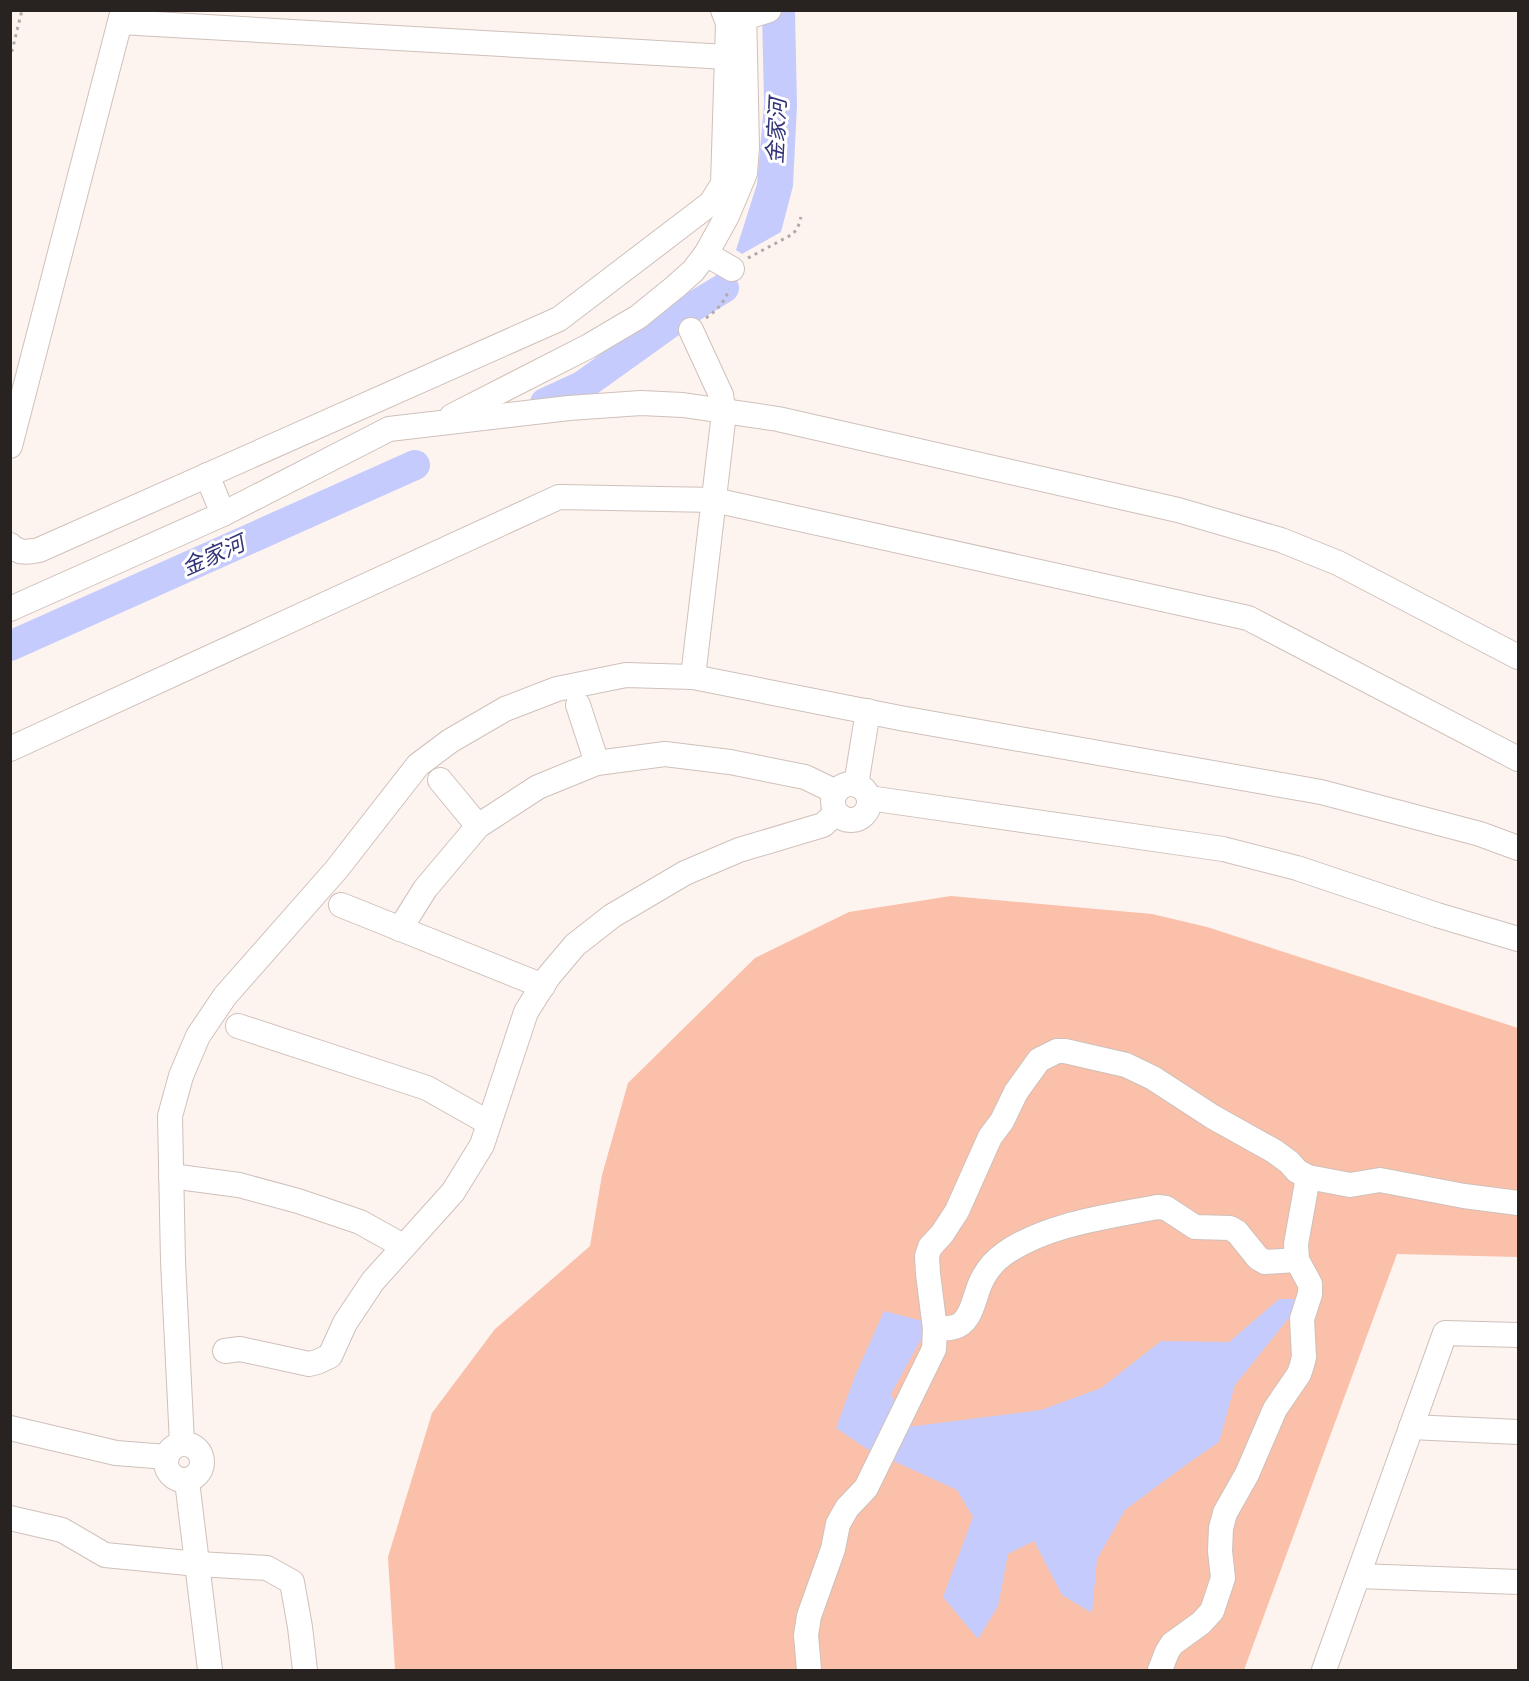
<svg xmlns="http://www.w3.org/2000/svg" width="1529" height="1681" viewBox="0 0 1529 1681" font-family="Jost,'Noto Sans SC',sans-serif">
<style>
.green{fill:#fac0a9}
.water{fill:#c5ccfd}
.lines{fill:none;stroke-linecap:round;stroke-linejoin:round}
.river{stroke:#c5ccfd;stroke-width:30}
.minor-casing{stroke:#cfc0ba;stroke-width:26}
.path{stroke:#b2aaa6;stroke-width:3;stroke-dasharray:3 4.5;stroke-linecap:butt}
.minor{stroke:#fff;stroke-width:24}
.labels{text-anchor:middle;stroke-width:6;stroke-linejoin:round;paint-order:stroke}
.water-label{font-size:22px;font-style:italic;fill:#333378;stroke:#fff}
</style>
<rect width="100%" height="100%" fill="#fdf4f0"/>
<polygon class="green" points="951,896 1152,914 1207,927 1518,1028 1518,1257 1397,1254 1244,1670 395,1670 388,1557 432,1413 495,1329 590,1246 602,1175 628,1083 755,958 849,912"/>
<g class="water">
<polygon points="762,11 795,11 797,105 793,186 781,232 742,254 736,250 757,184 764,104"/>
<polygon points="1279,1299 1304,1299 1235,1385 1219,1442 1187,1464 1125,1510 1097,1559 1092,1613 1062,1595 1034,1541 1008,1554 998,1606 978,1639 943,1597 973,1517 957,1490 867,1449 836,1428 855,1376 884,1311 930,1323 891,1394 907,1427 1041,1410 1101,1388 1161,1341 1229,1342"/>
</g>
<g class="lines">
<g class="river">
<polyline points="545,403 582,386 691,308 724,288"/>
<polyline points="10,646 415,465"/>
</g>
<g class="minor-casing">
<g id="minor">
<polyline points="745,18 769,10"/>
<polyline points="120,22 727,57"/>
<polyline points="706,254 732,269"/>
<polyline points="691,330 721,395 724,413 693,677"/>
<polyline points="452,416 589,346 638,317 675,287 693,271 706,254 727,216 745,173 747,147 744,10"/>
<polyline points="10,446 123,10"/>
<polyline points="207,475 223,514"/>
<path d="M10,545C18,554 29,552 39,550L559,319L711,203L723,184L728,23L723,10"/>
<polyline points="10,609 223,514 389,429 569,408 641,403 683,405 778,419 1178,510 1281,540 1338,563 1518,657"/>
<polyline points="578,705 597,763"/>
<polyline points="10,749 559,497 714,500 1248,618 1518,759"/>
<polyline points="440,780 478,826"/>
<circle cx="851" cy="802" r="18"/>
<polyline points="856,785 868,711"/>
<polyline points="869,798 1223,849 1297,868 1437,915 1518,939"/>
<polyline points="341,905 543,986"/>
<polyline points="400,929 425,889 478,826 538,787 597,763 665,754 730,762 805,777 836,792"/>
<polyline points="238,1026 427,1088 489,1123"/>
<polyline points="171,1176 239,1185 298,1201 360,1222 403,1246"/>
<path d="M935,1329C941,1328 948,1329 954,1327C972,1323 974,1296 981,1282C986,1271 994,1261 1004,1254C1046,1224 1107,1217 1157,1207L1166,1208L1195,1227L1230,1228L1237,1232L1258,1258L1265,1262L1297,1260"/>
<polyline points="225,1351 240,1349 309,1364 317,1362 330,1356 345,1323 373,1281 453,1192 482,1145 526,1012 548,977 575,945 612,916 685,873 739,850 823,825 836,813"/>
<polyline points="1411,1427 1518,1432"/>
<polyline points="10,1428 116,1453 167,1457"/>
<polyline points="182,1443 173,1261 170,1116 181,1076 198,1036 225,996 336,870 418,765 450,741 505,709 557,689 626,675 693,677 900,718 1321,792 1480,834 1518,848"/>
<circle cx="184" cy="1462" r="18"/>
<polyline points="187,1481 210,1670"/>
<polyline points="10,1518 62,1530 105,1555 198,1564 267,1568 292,1582 300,1627 305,1670"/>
<polyline points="1358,1576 1518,1582"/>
<polyline points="809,1670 806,1635 809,1616 833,1549 838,1524 847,1508 866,1488 934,1349 935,1329 928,1274 927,1256 930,1247 942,1234 957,1211 990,1137 1002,1121 1016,1092 1039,1060 1057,1051 1065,1051 1126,1065 1153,1078 1213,1117 1274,1151 1289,1162 1297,1171 1308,1177 1350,1185 1380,1180 1464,1196 1518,1203"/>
<polyline points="1160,1670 1167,1652 1172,1644 1201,1623 1212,1611 1223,1578 1220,1551 1221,1528 1225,1513 1247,1474 1275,1409 1299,1374 1302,1365 1304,1357 1302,1319 1310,1294 1310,1284 1297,1260 1296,1244 1308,1177"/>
<polyline points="1324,1670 1445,1333 1518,1335"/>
</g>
</g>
<g class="path">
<polyline points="10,59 22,10"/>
<polyline points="748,258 793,234 798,227 801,217"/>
<path d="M706,318C717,310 725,302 729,289"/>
</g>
<use href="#minor" class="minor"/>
</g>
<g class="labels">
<g class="water-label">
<text transform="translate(776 131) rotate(-87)" y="8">金家河</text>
<text transform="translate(213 555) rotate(-24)" y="8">金家河</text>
</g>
</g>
<rect width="1529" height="1681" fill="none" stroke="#282220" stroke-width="24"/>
</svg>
